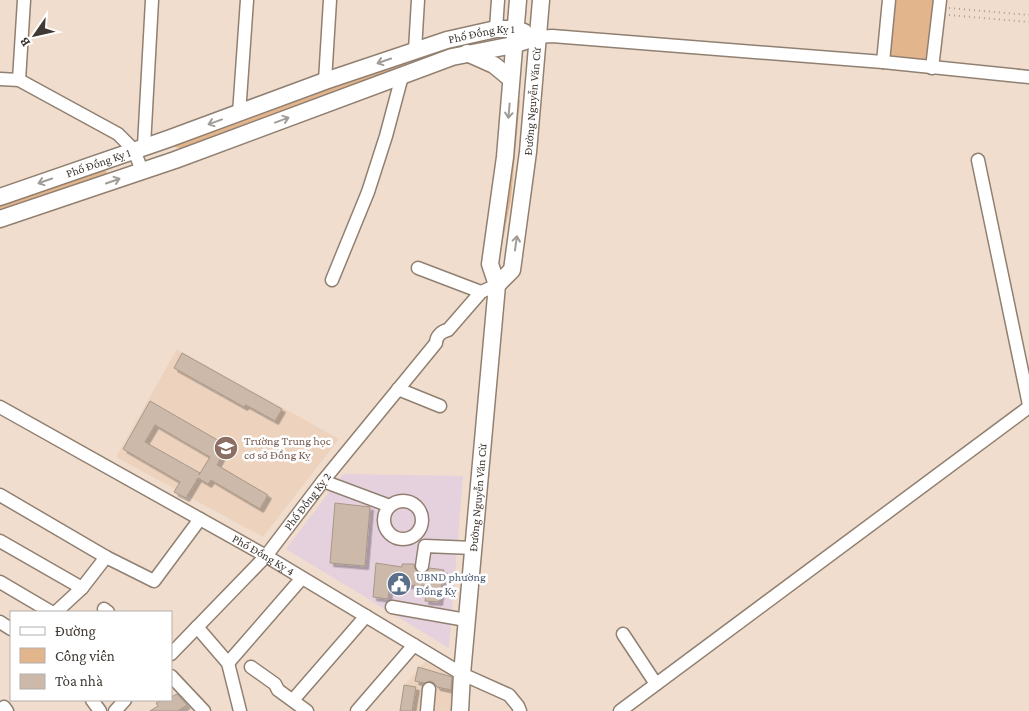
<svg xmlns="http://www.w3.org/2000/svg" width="1029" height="711" viewBox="0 0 1029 711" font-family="'Crimson Pro',serif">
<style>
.commercial{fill:#e5d0de}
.built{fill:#edd3be}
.green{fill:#e3b58d}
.building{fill:#ccb9a9;stroke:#a99787;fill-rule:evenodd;filter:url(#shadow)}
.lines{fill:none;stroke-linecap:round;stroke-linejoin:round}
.minor-casing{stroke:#918071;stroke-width:15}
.major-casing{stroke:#918071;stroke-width:19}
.path{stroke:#ad9e92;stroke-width:2;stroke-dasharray:1 4;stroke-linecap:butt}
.minor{stroke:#fff;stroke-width:12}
.major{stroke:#fff;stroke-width:16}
.oneway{stroke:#a09c98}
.labels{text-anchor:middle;stroke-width:5;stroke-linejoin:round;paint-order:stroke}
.street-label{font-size:12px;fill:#403832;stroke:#fff}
.education-label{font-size:12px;fill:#785e54;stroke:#fff;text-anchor:start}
.service-label{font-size:12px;fill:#4e5e75;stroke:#fff;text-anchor:start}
</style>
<defs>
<filter id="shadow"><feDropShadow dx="3.5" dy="3.5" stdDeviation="0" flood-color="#0004"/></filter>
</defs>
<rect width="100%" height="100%" fill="#f0ddcd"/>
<polygon class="commercial" points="343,474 463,476 449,648 286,549"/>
<g class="built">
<polygon points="177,349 339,439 263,537 116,457"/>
<polygon points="425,662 456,678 452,711 402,711 405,685"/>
</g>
<g class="green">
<polygon points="895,0 935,0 929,59 926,62 893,59 889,55"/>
<polygon points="454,45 451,49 246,126 180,148 174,147 176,144 405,61"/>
<polygon points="518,97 520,101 511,199 498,266 496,269"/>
<polygon points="105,169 107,173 104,175 0,212 0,205"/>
</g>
<g class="building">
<polygon points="182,353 282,409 275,421 246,405 244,407 174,368"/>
<path d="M150,401L221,442L223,439L229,443L217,465L268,495L260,509L211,480L208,484L198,478L186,498L174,492L180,482L123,449ZM155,425L210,457L199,475L200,473L145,442Z"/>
<polygon points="335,503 370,507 365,566 330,563"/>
<polygon points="376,563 402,567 402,564 414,564 415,569 421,574 425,573 430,568 444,570 439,602 425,601 427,586 390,584 388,599 373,597"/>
<polygon points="418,667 452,677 451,690 437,687 434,683 430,681 424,683 415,681"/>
<polygon points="404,685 416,687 412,711 400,711"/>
<polygon points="177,694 187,705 178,711 150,711 158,706 156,703 162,700 171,700 171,697"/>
</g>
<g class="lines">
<g class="minor-casing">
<g id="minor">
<polyline points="496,29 498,0"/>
<polyline points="538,37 552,36 883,62 1029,77"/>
<polyline points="415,50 418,0"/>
<polyline points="883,62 889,0"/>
<polyline points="932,68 940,0"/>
<polyline points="0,79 19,80 118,134 134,150 142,171"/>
<polyline points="19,80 24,0"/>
<polyline points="325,81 330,0"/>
<polyline points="239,114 247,0"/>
<polyline points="144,146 152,0"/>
<polyline points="978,160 1029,405"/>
<polyline points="418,268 481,292"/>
<polyline points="332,280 368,192 386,136 402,76"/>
<polyline points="398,389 440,406"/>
<path id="s1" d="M0,407L266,556L462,674L509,695L518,706L520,711"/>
<polyline points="323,481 390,506"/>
<polyline points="0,495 106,557 154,581 200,519"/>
<circle cx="403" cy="520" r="19"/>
<polyline points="0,541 82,588"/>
<polyline points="422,566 425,546 473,548"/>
<polyline points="0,582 51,612"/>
<polyline points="392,607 466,620"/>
<polyline points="104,609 108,612"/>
<polyline points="56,612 82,588 106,557"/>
<polyline points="0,622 11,629"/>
<polyline points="197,627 228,663 240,711"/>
<polyline points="623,634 656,684"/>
<path id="s2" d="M171,654L266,556L323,481L436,343C436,336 442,331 448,330L481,292L497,285"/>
<polyline points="228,663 302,578"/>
<polyline points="251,667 275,684 278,690 307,711"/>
<polyline points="171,676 204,711"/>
<polyline points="92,700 100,711"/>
<polyline points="293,700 366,616"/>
<polyline points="4,707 7,711"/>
<polyline points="115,711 125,700"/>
<polyline points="357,711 414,645"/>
<polyline points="427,711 429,689"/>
<polyline points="620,711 1029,407"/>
</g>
</g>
<g class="major-casing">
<g id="major">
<polyline points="467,53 494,65 511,79"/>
<path id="s3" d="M0,197L168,139L325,81L447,40L496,29H515L524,32"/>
<polyline points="0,219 175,160 452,57 513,45 538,37"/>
<path id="s4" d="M497,285L512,270L528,152L541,0"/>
<path id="s5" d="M460,711L462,674L497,285L490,264L505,157L518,0"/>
</g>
</g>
<g class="path">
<polyline points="949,8 1029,15"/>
<polyline points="949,15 1029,22"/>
</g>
<use href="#minor" class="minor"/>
<use href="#major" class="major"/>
</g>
<defs><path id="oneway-shaft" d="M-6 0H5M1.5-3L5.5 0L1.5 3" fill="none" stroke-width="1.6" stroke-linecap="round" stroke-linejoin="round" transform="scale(1.25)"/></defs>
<g class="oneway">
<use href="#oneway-shaft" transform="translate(384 61) rotate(161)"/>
<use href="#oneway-shaft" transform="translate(509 111) rotate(95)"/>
<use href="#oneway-shaft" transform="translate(282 120) rotate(-20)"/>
<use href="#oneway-shaft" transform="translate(215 122) rotate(160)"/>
<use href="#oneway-shaft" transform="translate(45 181) rotate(161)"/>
<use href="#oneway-shaft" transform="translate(113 181) rotate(-19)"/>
<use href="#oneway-shaft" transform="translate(516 243) rotate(-82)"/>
</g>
<defs>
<g id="school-disc" transform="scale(1.25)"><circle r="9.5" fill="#8d6e63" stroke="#fff"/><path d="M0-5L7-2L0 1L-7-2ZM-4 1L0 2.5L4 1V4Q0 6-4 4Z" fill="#fff"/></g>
<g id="civic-disc" transform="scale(1.25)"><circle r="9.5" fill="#5c6f8a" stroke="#fff"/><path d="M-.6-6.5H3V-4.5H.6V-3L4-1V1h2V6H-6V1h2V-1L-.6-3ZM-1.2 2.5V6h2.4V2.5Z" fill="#fff"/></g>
</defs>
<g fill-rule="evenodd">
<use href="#school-disc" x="226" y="448"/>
<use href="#civic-disc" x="399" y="584"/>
</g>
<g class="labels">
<g class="street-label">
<text dy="4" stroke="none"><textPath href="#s3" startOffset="509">Phố Đồng Kỵ 1</textPath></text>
<text dy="4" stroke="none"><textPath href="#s4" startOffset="191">Đường Nguyễn Văn Cừ</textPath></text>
<text dy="4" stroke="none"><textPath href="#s3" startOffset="104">Phố Đồng Kỵ 1</textPath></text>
<text dy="4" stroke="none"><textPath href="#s5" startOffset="214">Đường Nguyễn Văn Cừ</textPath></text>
<text dy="4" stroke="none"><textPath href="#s2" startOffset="205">Phố Đồng Kỵ 2</textPath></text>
<text dy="4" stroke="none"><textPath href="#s1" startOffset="302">Phố Đồng Kỵ 4</textPath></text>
</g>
<g class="education-label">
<text x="244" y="445">Trường Trung học<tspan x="244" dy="14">cơ sở Đồng Kỵ</tspan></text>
</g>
<g class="service-label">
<text x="416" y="581">UBND phường<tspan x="416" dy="14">Đồng Kỵ</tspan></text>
</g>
</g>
<rect x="10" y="611" width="162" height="90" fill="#ffffff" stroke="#b3afad"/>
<rect x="20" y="627" width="25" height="8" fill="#ffffff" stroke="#b3afad"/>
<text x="55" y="636" font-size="15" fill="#403832">Đường</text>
<rect x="20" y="648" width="25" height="15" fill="#e3b58d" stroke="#b3afad"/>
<text x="55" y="661" font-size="15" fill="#403832">Công viên</text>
<rect x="20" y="674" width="25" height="15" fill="#ccb9a9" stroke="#b3afad"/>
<text x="55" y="686" font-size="15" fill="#403832">Tòa nhà</text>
<g transform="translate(35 35) rotate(236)" stroke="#ffffff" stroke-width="4" paint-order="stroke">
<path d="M0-4L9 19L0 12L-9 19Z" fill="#403832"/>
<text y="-8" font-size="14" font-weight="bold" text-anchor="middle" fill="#403832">B</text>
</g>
</svg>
